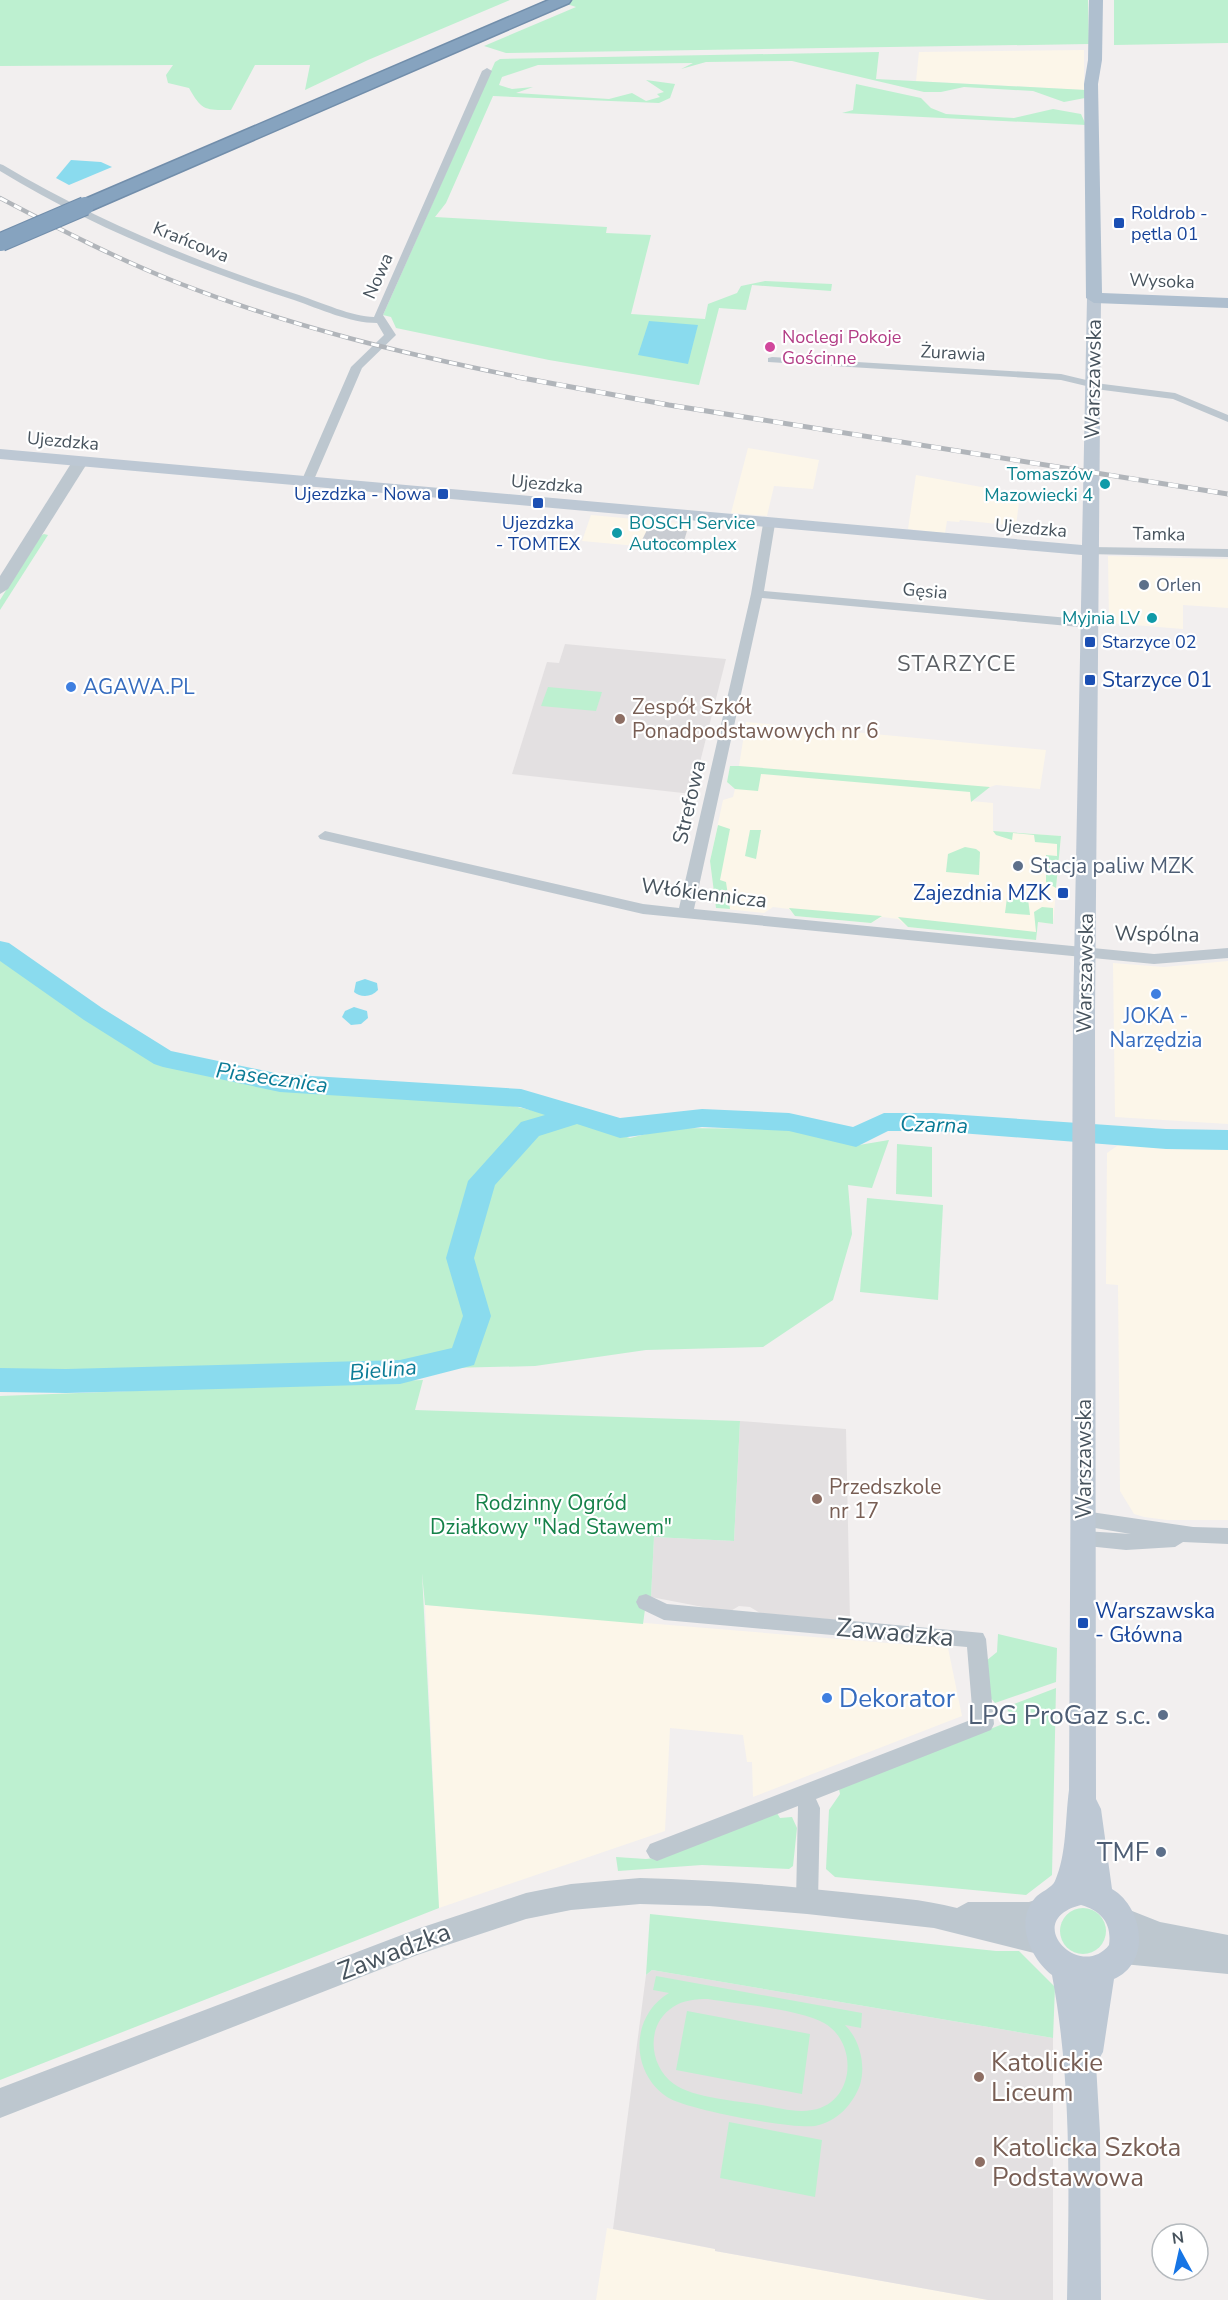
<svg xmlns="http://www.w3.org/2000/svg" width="1228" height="2300" viewBox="0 0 1228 2300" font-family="'Nunito Sans',sans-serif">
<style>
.commercial{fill:#fcf6e9}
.education{fill:#e3e0e1}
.green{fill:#bdf0d0;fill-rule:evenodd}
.water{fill:#8adbee}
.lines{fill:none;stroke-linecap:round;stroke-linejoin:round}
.river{fill:#8adbee;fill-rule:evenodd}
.building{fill:#c9ccd2}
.motorway-casing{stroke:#728eab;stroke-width:3}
.minor{fill:#bdc7cf;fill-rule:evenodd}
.tertiary{fill:#bdc7cf;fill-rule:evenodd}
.secondary{fill:#bdc8d4;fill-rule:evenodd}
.primary{fill:#afbfcf;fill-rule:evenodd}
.motorway{fill:#86a3bf;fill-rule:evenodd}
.rail-far1-casing{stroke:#b1b5ba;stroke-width:4.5}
.rail-casing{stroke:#b1b5ba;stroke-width:5}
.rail-far1{stroke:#fff;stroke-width:3;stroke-dasharray:8;stroke-linecap:butt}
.rail{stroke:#fff;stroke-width:4;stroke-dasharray:10;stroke-linecap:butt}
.motorway-bridge-casing{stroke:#728eab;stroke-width:20;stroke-linecap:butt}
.motorway-bridge{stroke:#86a3bf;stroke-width:18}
.transit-dot{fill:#1a4fb4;stroke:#fff;stroke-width:2}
.hotel-dot{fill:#d1479c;stroke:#fff;stroke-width:2}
.culture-dot{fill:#0f9aa8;stroke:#fff;stroke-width:2}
.service-dot{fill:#5c6f8a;stroke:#fff;stroke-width:2}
.shop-dot{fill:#3f7fe0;stroke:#fff;stroke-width:2}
.education-dot{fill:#8d6e63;stroke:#fff;stroke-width:2}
.labels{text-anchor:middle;stroke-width:4.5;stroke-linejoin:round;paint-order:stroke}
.far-transit-label{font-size:18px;fill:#164399;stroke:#fff;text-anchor:start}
.far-street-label{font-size:18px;fill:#47535d;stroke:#fff}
.far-hotel-label{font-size:18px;fill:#b23c85;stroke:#fff;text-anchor:start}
.far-culture-label{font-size:18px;fill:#0d838f;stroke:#fff;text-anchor:end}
.far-service-label{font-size:18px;fill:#4e5e75;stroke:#fff;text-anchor:start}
.street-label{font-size:21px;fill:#47535d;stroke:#fff}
.transit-label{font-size:21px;fill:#164399;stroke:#fff;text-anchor:start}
.shop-label{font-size:21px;fill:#366cbe;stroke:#fff;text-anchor:start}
.education-label{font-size:21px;fill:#785e54;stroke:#fff;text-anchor:start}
.service-label{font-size:21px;fill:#4e5e75;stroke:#fff;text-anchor:start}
.park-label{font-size:21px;fill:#158149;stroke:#fff}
.neighbourhood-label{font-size:22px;letter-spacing:1.5px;fill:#5c6065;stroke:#fff}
.water-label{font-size:22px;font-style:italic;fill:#0b7b96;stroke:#fff}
.near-street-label{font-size:26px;fill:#47535d;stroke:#fff}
.near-shop-label{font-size:26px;fill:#366cbe;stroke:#fff;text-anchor:start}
.near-service-label{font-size:26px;fill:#4e5e75;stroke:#fff;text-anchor:end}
.near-education-label{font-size:26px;fill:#785e54;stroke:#fff;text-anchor:start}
</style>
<rect width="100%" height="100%" fill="#f2efef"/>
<g class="commercial">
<polygon points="1084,50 1084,90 916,81 919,52"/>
<polygon points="748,448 819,460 813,489 774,486 767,516 731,513"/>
<polygon points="916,475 1020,494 1016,526 960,520 959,522 947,521 945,533 908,529"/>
<polygon points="591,515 689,524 681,550 582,541"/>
<polygon points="1108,556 1228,559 1228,608 1183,605 1183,629 1109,623"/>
<polygon points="746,722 1046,750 1040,789 996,785 990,787 971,801 993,803 993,831 1061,836 1053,924 1038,922 1036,940 908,927 898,919 882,917 871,923 795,916 789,909 773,907 764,913 716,908 710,861 723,800 733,797 735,789 727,782 730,766 739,766"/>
<polygon points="1228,961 1228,1124 1115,1117 1113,963 1164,967"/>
<polygon points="1121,1143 1228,1148 1228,1520 1167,1520 1144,1517 1134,1514 1120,1491 1118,1285 1106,1284 1107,1153"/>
<polygon points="425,1605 948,1648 962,1716 753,1797 752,1762 747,1762 743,1735 670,1728 665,1831 439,1908"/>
<polygon points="607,2228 715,2249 715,2251 988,2300 596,2300"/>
</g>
<g class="education">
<polygon points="565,644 726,659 692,794 512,774 547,662 559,663"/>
<polygon points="740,1421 846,1429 850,1621 760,1613 750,1607 739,1606 729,1612 651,1597 654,1537 734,1541"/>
<polygon points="652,1970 1053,2038 1053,2300 988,2300 715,2251 715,2249 613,2229 646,1975"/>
</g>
<g class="green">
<path d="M0,0H535H510L368,60L305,90L310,65H255L231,110C205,110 202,111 189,88L168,83L166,75L173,65L0,66Z"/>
<polygon points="572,0 1088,0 1089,44 506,53 484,46 576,7 564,3"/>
<polygon points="1114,0 1228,0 1228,43 1114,45"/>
<polygon points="879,52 876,79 1086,90 1085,98 1064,102 1033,91 964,87 941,92 924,92 792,61 706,62 681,69 693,63 538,65 502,77 499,85 512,89 533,87 516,93 609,99 632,93 646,101 660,97 657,94 664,92 646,80 675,84 670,98 659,103 493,96 446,203 435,217 607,227 606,233 651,235 631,314 705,319 708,304 737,293 741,286 765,281 832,284 831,291 752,285 746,310 719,308 699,385 549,360 396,328 391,317 383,315 495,62 500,59"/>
<polygon points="856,84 921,98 931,108 946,114 1014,118 1053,109 1081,114 1086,125 842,113 853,110"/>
<polygon points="44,534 48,535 0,610 0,600 40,536"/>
<polygon points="548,687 602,692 596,711 541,706"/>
<polygon points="730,766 739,766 990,787 971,802 970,792 761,774 758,791 735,789 727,782"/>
<polygon points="718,825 730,829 720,880 726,882 730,909 716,908 710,861"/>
<polygon points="750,830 761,830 756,859 745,856"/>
<polygon points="993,831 1061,836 1056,888 1046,882 1046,855 1057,856 1057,844 1035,842 1034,835 1013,833 1012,840 996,835"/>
<polygon points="965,847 976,849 980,852 979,875 946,872 948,854"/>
<polygon points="1007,898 1028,899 1030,915 1005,913"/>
<polygon points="1042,907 1053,908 1053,924 1038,922 1036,940 908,927 898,917 1036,932 1034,912"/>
<polygon points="789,908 882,916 871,923 795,916"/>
<polygon points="0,956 74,1008 161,1060 278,1084 483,1099 565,1118 630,1138 670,1128 789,1129 859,1145 889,1140 872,1188 848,1185 852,1234 833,1300 763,1347 646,1350 535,1366 0,1379"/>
<polygon points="897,1144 932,1147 932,1197 896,1194"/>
<polygon points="867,1198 943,1205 938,1300 860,1292"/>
<polygon points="423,1380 415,1410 740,1421 734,1541 654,1537 651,1597 646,1602 643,1624 425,1605 422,1573 439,1908 0,2080 0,1396"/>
<polygon points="998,1634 1057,1648 1056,1682 995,1703 989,1696 986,1661 997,1652"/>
<polygon points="1056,1688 1052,1875 1026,1895 835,1877 826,1869 829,1810 840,1794 839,1789 1013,1720 1006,1707"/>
<polygon points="777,1813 780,1818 792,1817 797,1828 793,1866 789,1869 702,1865 618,1871 616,1857 646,1859 662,1857"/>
<circle cx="1083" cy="1931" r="23"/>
<polygon points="650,1914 996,1951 1019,1951 1055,1987 1053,2038 652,1970 646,1975"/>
<path d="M656,1976L862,2013L861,2028L845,2025C860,2040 866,2065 860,2085C853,2104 837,2122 815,2126C791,2129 687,2110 667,2097C630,2072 630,2016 669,1993L653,1990ZM708,1999C738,2004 799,2009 824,2023C859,2043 855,2103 812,2110C796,2113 779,2108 762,2105C738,2101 693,2098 674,2084C649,2066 645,2025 673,2007C683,2000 696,1999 708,1999Z"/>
<polygon points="687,2011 810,2034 802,2094 676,2070"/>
<polygon points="729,2122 822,2140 815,2197 720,2178"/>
</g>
<g class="water">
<polygon points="71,160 101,162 112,167 69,185 56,178"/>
<polygon points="649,321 698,325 688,364 638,355"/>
<path d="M365,979L377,983L378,990C372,997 361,998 354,992L356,982Z"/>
<polygon points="354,1007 367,1011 368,1018 361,1024 351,1025 342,1017 345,1011"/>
</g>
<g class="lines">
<polygon class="river" points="0,941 9,943 102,1008 171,1051 280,1074 521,1089 620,1118 702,1109 789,1113 853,1127 884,1113 934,1113 1166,1129 1228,1130 1228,1150 1166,1149 934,1131 888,1131 856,1147 789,1131 702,1127 620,1138 577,1124 539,1136 495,1185 474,1258 491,1316 474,1365 400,1384 66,1393 0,1392 0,1368 66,1369 400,1360 452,1348 463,1316 446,1258 468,1181 521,1122 545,1115 520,1107 280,1092 163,1067 154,1064 84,1020 0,961"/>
</g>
<polygon class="building" points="649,526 687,531 682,548 640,544"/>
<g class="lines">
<g class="motorway-casing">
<polygon id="motorway" points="549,0 571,0 569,3 92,210 78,210 76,206 78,202"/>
</g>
<g class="minor">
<path d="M487,68L492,71L383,315L396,335L362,368L313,482L307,486L301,482L351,367L384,335L377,323C350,323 320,309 294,300C191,267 92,227 0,171V164L3,165C97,221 196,262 299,295C320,302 353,317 374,317L482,71Z"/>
<polygon points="772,357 1061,374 1103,384 1175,393 1228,415 1228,422 1173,399 1103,390 1061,380 768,362 768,358"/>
<polygon points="769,520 775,524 764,591 1091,620 1097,624 1091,628 762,598 694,909 1154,954 1228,948 1228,958 1154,964 643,914 320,839 318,836 325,831 643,904 679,908 751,594 763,524"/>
<polygon points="1090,547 1228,549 1228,557 1086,554 1084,551"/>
<polygon points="1084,1511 1193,1527 1228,1528 1228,1544 1183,1542 1175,1547 1126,1550 1077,1545 1074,1539 1077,1533 1084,1531 1131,1534 1077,1525 1075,1519 1077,1513"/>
<polygon points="646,1594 667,1604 983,1633 986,1639 994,1724 991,1730 816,1799 820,1808 818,1901 815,1908 807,1911 799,1908 796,1901 798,1806 657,1861 650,1858 646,1851 650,1844 973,1719 967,1647 664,1620 639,1608 636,1602 639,1596"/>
</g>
<g class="tertiary">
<polygon points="80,457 88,462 8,589 0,594 0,576 72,462"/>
<path d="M640,1878C711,1880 782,1885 852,1893C887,1897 923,1899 957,1908L968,1902H1029L1041,1898L1051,1902L1055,1911L1051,1920L1033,1927L1052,1933L1056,1942L1052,1951L1042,1955L934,1928L807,1914L709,1906L640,1904L571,1910L526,1919L420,1954L0,2118V2088L420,1928L526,1893L571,1884Z"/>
<polygon points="1122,1907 1160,1922 1228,1935 1228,1974 1123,1964 1113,1960 1109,1951 1113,1942 1123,1938 1134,1939 1112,1929 1108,1920 1112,1911"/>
</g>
<path class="secondary" d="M1094,294L1101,298L1095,1015L1096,1799L1101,1809L1112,1889C1143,1907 1152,1962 1114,1979L1103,2052L1096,2064L1100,2133L1101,2300H1067C1069,2191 1072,2082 1052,1975C1031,1959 1014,1922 1035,1898C1040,1892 1052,1888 1055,1881C1067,1854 1065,1819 1069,1790L1073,1015L1082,555L0,459V449L1082,545L1087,298ZM1081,1905C1102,1911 1112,1924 1109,1945C1080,1982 1020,1920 1081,1905Z"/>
<polygon class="primary" points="1089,0 1103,0 1102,60 1098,84 1102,293 1228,298 1228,308 1094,303 1086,298 1084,84 1088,60"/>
<use href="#motorway" class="motorway"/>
<g class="rail-far1-casing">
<path id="rail-far1" d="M0,198C59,229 119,260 181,284C292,327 408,355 524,378"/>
</g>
<g class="rail-casing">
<polyline id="rail" points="517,377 669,405 1228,494"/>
</g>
<use href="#rail-far1" class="rail-far1"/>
<use href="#rail" class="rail"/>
<g class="motorway-bridge-casing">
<polyline id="motorway-bridge" points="1,242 85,206"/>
</g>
<use href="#motorway-bridge" class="motorway-bridge"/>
</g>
<g class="transit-dot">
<rect x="1113" y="217" width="12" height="12" rx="3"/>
<rect x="437" y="488" width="12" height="12" rx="3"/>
<rect x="532" y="497" width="12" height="12" rx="3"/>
<rect x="1084" y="636" width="12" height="12" rx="3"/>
<rect x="1084" y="674" width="12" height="12" rx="3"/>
<rect x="1057" y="887" width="12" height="12" rx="3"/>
<rect x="1077" y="1617" width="12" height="12" rx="3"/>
</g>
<circle class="hotel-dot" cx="770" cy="347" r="6"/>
<g class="culture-dot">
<circle cx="1105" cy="484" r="6"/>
<circle cx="617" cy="533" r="6"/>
<circle cx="1152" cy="618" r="6"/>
</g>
<g class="service-dot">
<circle cx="1144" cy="585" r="6"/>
<circle cx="1018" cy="866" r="6"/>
<circle cx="1163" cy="1715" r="6"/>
<circle cx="1161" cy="1852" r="6"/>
</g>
<g class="shop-dot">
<circle cx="71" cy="687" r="6"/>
<circle cx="1156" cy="994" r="6"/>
<circle cx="827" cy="1698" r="6"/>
</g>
<g class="education-dot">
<circle cx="620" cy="719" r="6"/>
<circle cx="817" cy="1499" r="6"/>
<circle cx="979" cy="2077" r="6"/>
<circle cx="980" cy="2162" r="6"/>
</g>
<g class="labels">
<g class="far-transit-label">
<text x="1131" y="219">Roldrob -<tspan x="1131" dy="21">pętla 01</tspan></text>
<text x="431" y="500" text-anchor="end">Ujezdzka - Nowa</text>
<text x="538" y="529" text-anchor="middle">Ujezdzka<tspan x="538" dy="21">- TOMTEX</tspan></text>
<text x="1102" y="648">Starzyce 02</text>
</g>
<g class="far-street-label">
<text transform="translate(191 242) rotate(22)" y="6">Krańcowa</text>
<text transform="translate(378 276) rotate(-66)" y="6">Nowa</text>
<text transform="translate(1162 281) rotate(2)" y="6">Wysoka</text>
<text transform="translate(953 353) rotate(3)" y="6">Żurawia</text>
<text transform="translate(63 441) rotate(5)" y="6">Ujezdzka</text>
<text transform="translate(547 484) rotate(5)" y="6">Ujezdzka</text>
<text transform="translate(1031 528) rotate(5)" y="6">Ujezdzka</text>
<text transform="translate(1159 534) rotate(1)" y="6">Tamka</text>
<text transform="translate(925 591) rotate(5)" y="6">Gęsia</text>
</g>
<g class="far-hotel-label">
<text x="782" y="343">Noclegi Pokoje<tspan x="782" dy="21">Gościnne</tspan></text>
</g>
<g class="far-culture-label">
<text x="1093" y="480">Tomaszów<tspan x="1093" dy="21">Mazowiecki 4</tspan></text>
<text x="629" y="529" text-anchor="start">BOSCH Service<tspan x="629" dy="21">Autocomplex</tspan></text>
<text x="1140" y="624">Myjnia LV</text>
</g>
<g class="far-service-label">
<text x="1156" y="591">Orlen</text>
</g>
<g class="street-label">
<text transform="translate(1093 379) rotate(-89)" y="7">Warszawska</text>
<text transform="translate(689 802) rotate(-77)" y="7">Strefowa</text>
<text transform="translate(704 893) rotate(7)" y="7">Włókiennicza</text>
<text transform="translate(1157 934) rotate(1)" y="7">Wspólna</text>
<text transform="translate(1085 973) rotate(-89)" y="7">Warszawska</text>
<text transform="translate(1084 1459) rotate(-90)" y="7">Warszawska</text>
</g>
<g class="transit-label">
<text x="1102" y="687">Starzyce 01</text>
<text x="1051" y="900" text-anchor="end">Zajezdnia MZK</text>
<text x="1095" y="1618">Warszawska<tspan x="1095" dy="24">- Główna</tspan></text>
</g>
<g class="shop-label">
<text x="83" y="694">AGAWA.PL</text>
<text x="1156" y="1023" text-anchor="middle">JOKA -<tspan x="1156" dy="24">Narzędzia</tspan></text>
</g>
<g class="education-label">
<text x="632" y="714">Zespół Szkół<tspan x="632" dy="24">Ponadpodstawowych nr 6</tspan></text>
<text x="829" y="1494">Przedszkole<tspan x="829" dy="24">nr 17</tspan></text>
</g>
<g class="service-label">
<text x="1030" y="873">Stacja paliw MZK</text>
</g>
<g class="park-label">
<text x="551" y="1510">Rodzinny Ogród<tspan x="551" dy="24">Działkowy "Nad Stawem"</tspan></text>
</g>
<g class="neighbourhood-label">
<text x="957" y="671">STARZYCE</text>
</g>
<g class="water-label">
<text transform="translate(272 1077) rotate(8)" y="8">Piasecznica</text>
<text transform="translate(934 1124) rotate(2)" y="8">Czarna</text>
<text transform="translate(383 1369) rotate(-5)" y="8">Bielina</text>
</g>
<g class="near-street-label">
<text transform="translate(895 1632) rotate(5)" y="9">Zawadzka</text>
<text transform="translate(394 1951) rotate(-21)" y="9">Zawadzka</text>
</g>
<g class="near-shop-label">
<text x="839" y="1707">Dekorator</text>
</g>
<g class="near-service-label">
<text x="1151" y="1724">LPG ProGaz s.c.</text>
<text x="1149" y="1861">TMF</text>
</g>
<g class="near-education-label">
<text x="991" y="2071">Katolickie<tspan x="991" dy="30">Liceum</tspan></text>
<text x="992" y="2156">Katolicka Szkoła<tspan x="992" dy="30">Podstawowa</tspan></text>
</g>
</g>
<g transform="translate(1180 2252) rotate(352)"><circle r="28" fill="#ffffff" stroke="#b5babe" stroke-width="1.5"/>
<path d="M0-4.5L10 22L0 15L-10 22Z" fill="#1675e5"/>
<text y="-9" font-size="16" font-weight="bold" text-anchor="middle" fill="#47535d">N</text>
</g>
</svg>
